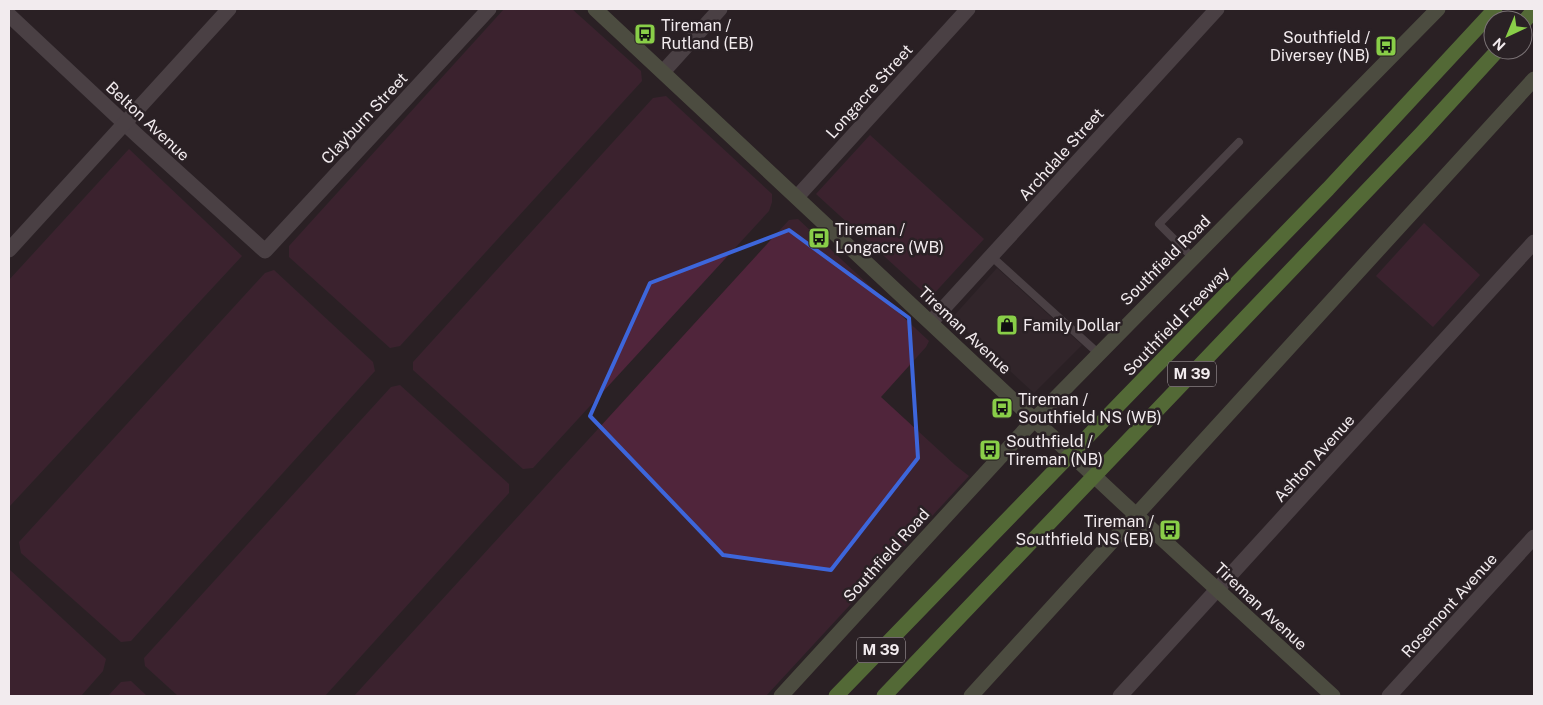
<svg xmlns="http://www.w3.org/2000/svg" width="1543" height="705" viewBox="0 0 1543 705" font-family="'Public Sans',sans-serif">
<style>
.built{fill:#3a2b32}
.green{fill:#50253b}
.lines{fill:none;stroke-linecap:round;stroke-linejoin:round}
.lane{stroke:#71666b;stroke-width:8}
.street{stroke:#71666b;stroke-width:15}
.secondary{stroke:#778262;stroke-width:15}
.highway{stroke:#85c24d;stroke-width:15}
.marked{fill:none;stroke:#3d66db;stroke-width:4;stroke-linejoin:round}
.labels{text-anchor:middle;stroke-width:5;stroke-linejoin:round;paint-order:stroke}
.shield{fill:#2a2125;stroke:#b6aeb2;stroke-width:1}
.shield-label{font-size:15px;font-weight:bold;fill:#f2ebee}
.poi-label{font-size:16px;fill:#f2ebee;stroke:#2a2125;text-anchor:start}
.street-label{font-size:16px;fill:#f2ebee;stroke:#2a2125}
</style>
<rect width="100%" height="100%" fill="#2a2125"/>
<polygon class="built" points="997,268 1082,345 1034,393 952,318"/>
<g class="green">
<polygon points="504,9 572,9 641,71 642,81 400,346 390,348 289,257 289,246"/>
<polygon points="666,96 772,194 772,202 769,211 533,468 523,469 413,370 413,362 653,98"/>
<polygon points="870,135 984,239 930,298 816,194"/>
<polygon points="129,149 242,256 9,507 9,280"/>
<polygon points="798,219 929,341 926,347 881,397 955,465 969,476 766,696 354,696 789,220"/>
<polygon points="1424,223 1480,275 1433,327 1376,276"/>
<polygon points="274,270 373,362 375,371 131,641 121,642 21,553 19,542 265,273"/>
<polygon points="400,385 509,484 509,493 325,696 178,696 145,666 144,658 391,387"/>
<polygon points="9,569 106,659 103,671 81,696 9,696"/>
<polygon points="131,681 147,696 108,696 121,682"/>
</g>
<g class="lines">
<g class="lane">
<polyline points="991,256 1098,353"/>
<polyline points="1193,258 1159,224 1239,142"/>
</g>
<g class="street">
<polyline points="9,15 138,136 265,251 489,9"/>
<polyline points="663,72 720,9"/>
<polyline points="797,197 968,9"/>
<polyline points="9,250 229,9"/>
<polyline points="931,322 1217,9"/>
<polyline points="1120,696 1534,242"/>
<polyline points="1389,696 1534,537"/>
</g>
<g class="secondary">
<polyline points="595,9 1122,502 1333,696"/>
<polyline points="781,696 1035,419 1438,9"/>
<polyline points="971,696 1534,79"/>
</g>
<g class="highway">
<polyline points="1523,23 1534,10"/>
<polyline points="836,696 1328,189 1495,9"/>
<polyline points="884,696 1421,134 1498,50"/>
</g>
</g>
<path d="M0 0H1543V705H0ZM789,230L909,318L918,458L831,570L723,555L590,416L650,283Z" fill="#2a2125" fill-opacity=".55" fill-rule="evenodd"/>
<path class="marked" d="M789,230L909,318L918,458L831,570L723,555L590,416L650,283Z"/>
<defs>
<g id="bus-square" transform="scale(1.125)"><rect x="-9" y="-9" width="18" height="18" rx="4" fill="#89ce48" stroke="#2a2125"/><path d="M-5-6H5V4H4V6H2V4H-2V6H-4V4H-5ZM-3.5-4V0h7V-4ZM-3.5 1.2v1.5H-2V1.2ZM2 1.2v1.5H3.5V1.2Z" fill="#111"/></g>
<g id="shop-square" transform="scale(1.125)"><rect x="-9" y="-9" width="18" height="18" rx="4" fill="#89ce48" stroke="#2a2125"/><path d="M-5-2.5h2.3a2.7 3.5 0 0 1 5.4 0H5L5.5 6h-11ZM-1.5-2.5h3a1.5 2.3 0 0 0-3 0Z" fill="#111"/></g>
</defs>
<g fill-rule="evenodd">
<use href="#bus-square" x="645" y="34"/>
<use href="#bus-square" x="1386" y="46"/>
<use href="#bus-square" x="819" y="238"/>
<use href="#shop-square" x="1007" y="325"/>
<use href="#bus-square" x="1002" y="408"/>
<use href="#bus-square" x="990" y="450"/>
<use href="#bus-square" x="1170" y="530"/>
</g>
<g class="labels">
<g class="shield">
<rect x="1168" y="361.5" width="48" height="25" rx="4"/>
<rect x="857" y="637.5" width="48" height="25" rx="4"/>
</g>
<g class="shield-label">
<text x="1192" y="379">M 39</text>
<text x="881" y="655">M 39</text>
</g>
<g class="poi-label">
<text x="661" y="31">Tireman /<tspan x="661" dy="18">Rutland (EB)</tspan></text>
<text x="1370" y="43" text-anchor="end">Southfield /<tspan x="1370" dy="18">Diversey (NB)</tspan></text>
<text x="835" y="235">Tireman /<tspan x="835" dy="18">Longacre (WB)</tspan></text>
<text x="1023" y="331">Family Dollar</text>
<text x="1018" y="405">Tireman /<tspan x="1018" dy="18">Southfield NS (WB)</tspan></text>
<text x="1006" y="447">Southfield /<tspan x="1006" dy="18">Tireman (NB)</tspan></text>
<text x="1154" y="527" text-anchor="end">Tireman /<tspan x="1154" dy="18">Southfield NS (EB)</tspan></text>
</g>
<g class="street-label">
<text transform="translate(869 91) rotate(-48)" y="6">Longacre Street</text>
<text transform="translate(364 118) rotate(-47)" y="6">Clayburn Street</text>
<text transform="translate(148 121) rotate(43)" y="6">Belton Avenue</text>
<text transform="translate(1061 154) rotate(-48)" y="6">Archdale Street</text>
<text transform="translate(1165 260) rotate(-45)" y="6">Southfield Road</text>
<text transform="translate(1176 321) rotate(-46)" y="6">Southfield Freeway</text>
<text transform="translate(965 330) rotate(43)" y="6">Tireman Avenue</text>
<text transform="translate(1314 458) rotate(-48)" y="6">Ashton Avenue</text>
<text transform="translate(886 555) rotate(-48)" y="6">Southfield Road</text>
<text transform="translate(1449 605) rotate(-48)" y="6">Rosemont Avenue</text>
<text transform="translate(1261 606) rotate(43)" y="6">Tireman Avenue</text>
</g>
</g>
<rect width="1543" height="705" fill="none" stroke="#f2ebee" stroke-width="20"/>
<g transform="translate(1508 35) rotate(224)"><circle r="24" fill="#2a2125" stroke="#7a7275"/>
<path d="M0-4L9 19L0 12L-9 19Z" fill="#89ce48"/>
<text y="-8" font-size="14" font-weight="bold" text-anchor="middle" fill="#f2ebee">N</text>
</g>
</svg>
